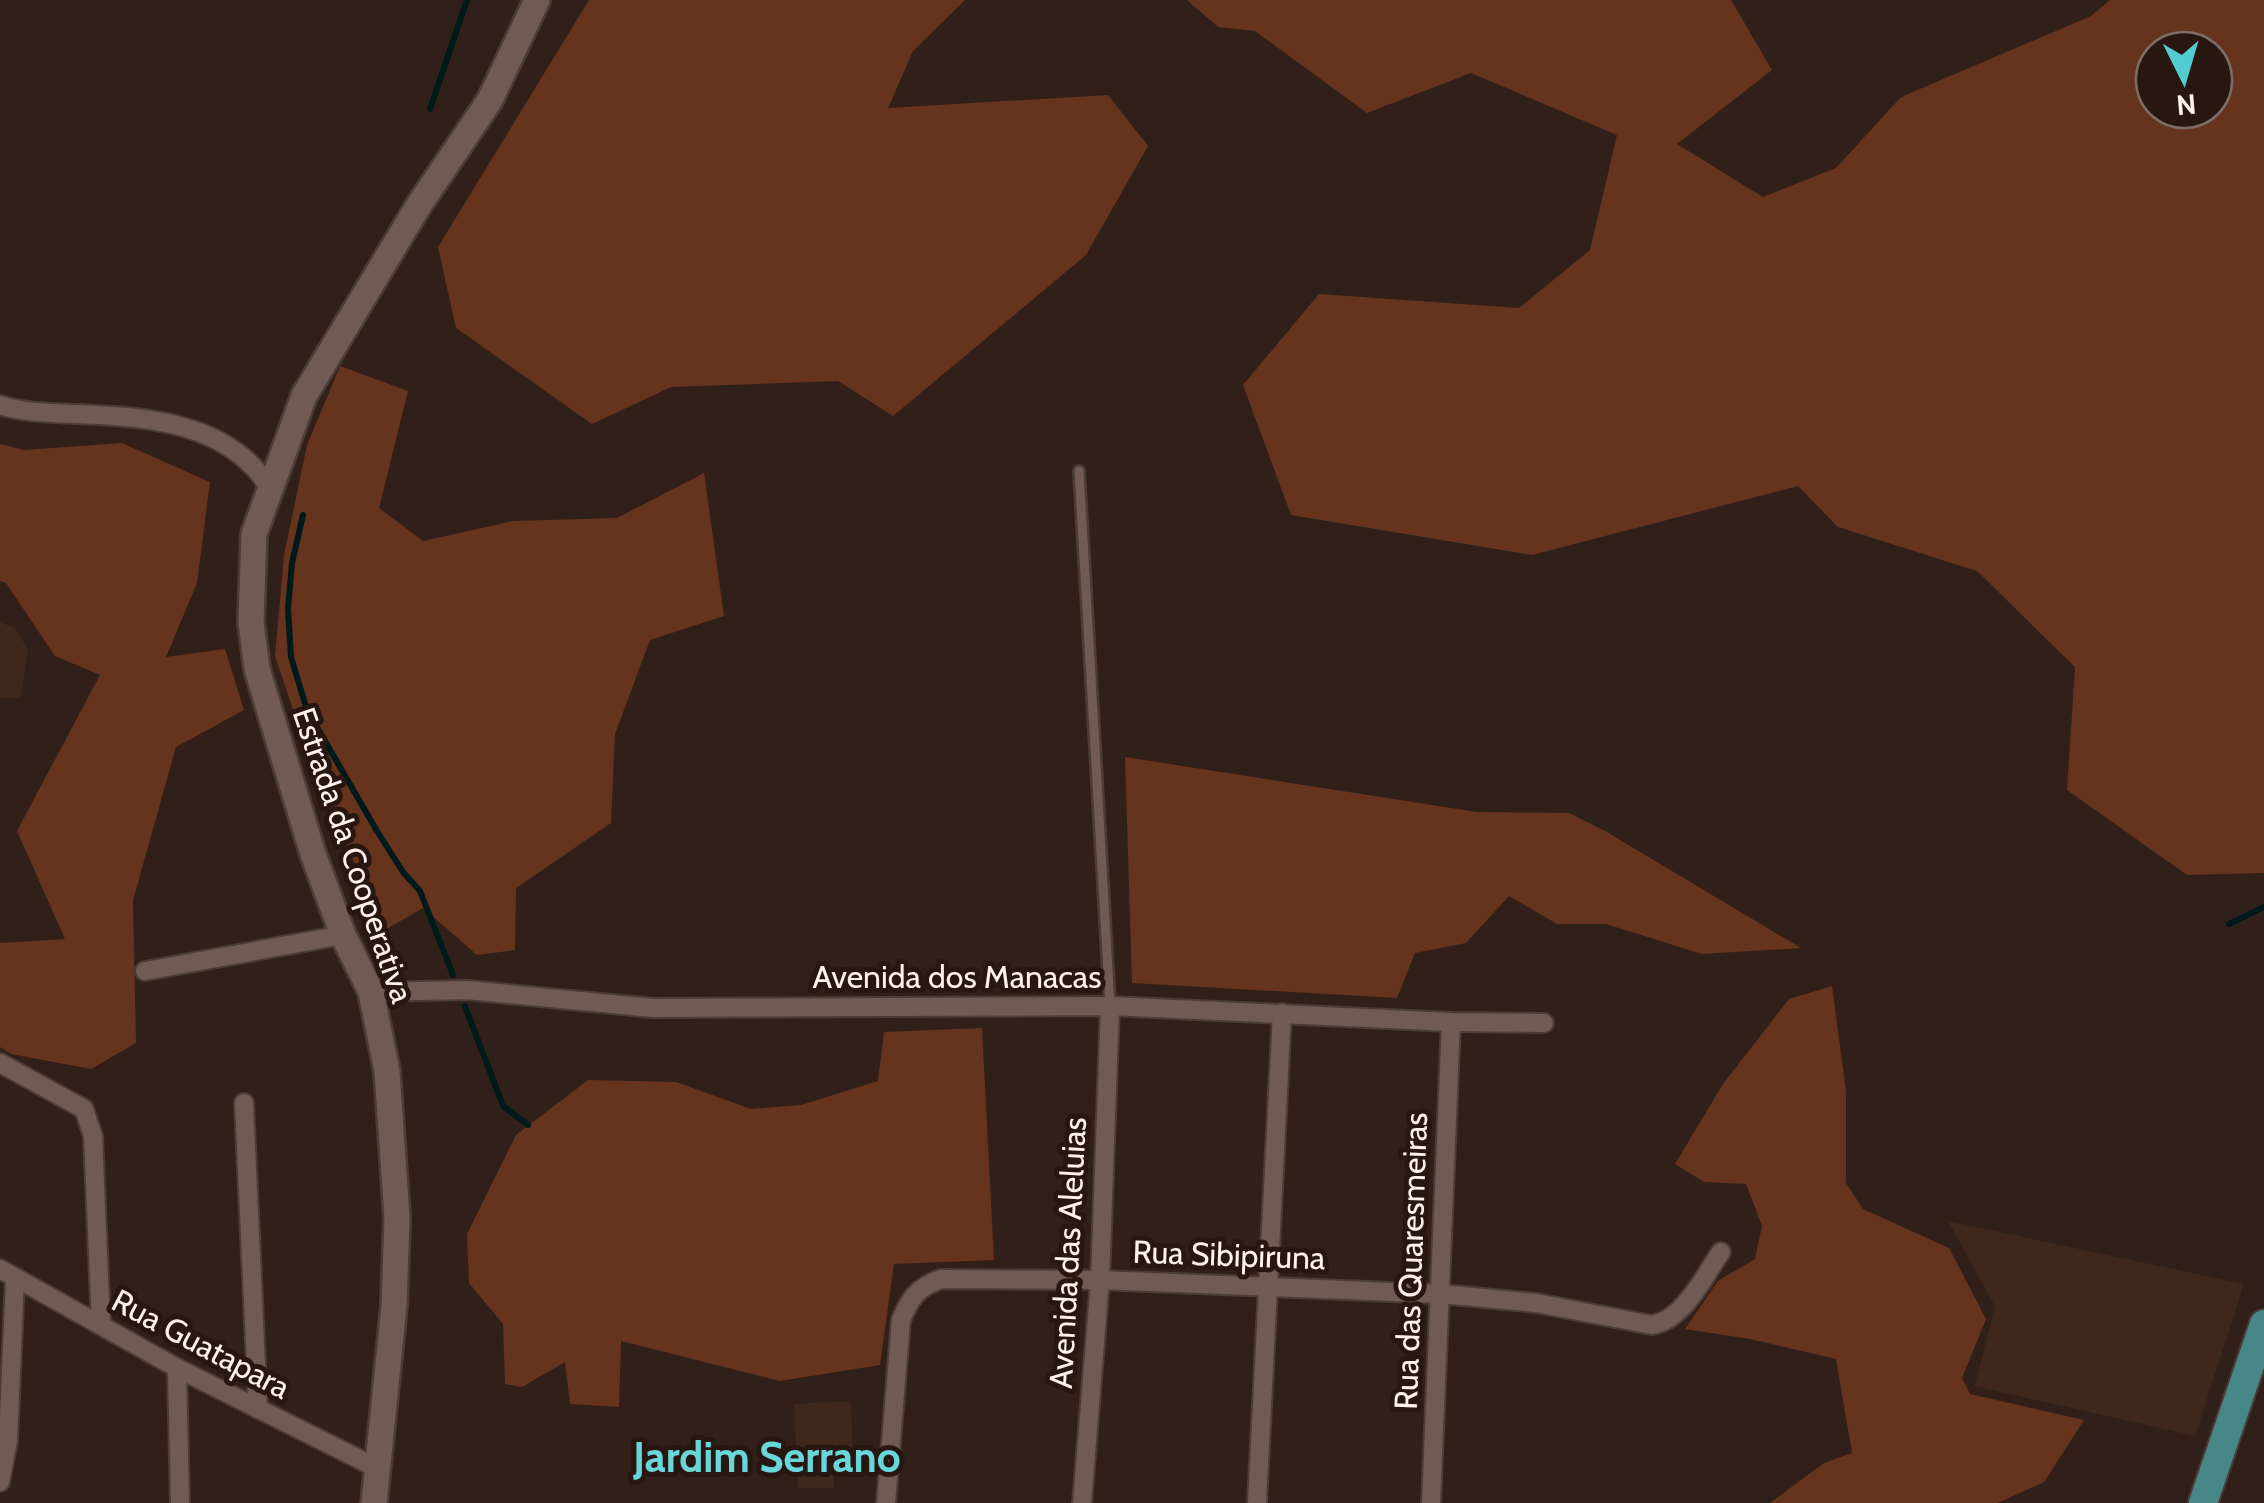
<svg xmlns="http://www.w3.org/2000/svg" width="2264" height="1503" viewBox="0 0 2264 1503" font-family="Cabin,sans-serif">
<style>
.built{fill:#3f271e}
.green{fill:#66331d;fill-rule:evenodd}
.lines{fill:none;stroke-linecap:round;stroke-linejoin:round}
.stream{stroke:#00191a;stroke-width:6}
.service-casing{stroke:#4b3c37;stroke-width:14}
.minor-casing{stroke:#4b3c37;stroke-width:22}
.secondary-casing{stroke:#4b3c37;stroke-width:30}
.primary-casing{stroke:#4b3c37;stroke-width:32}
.service{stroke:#6f5b53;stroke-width:9}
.minor{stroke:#6f5b53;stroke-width:18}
.secondary{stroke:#6f5b53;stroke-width:25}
.primary{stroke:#478787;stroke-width:28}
.labels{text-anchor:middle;stroke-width:10;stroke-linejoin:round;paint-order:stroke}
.street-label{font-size:32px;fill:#fef2ed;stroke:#271710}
.district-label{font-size:42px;font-weight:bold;fill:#69d6d9;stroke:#271710}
</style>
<rect width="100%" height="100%" fill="#312019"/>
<g class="built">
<polygon points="0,622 16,629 28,650 21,698 0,698"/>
<polygon points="1948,1221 2244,1284 2195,1436 1975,1386 1995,1306"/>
<polygon points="851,1401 853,1470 834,1469 834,1488 798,1488 794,1404"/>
</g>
<g class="green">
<polygon points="589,0 965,0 913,51 888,108 1108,95 1148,146 1086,255 893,416 838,381 671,387 592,424 456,328 438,247"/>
<path d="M1187,0H1731L1772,70L1677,144L1763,197L1836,168L1901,97L2091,16L2110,0H2264V873L2187,875L2067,790L2075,667L1977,571L1838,527L1798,486L1532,555L1291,515L1243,385L1319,294L1519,308L1590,250L1617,135L1471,73L1367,113L1255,31L1218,27ZM2154,50H2214V110H2154Z"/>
<polygon points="340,366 408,391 379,508 423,541 513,521 617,518 704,473 724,616 650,640 615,734 611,823 516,888 515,950 477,955 423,908 378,934 364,884 314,772 275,656 284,555 307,445"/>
<polygon points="122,443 210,482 197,583 166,657 225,649 244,710 176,747 133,900 136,1043 91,1069 11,1054 0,1047 0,943 65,939 17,831 100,675 55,656 6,583 0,581 0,444 24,450"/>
<polygon points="1125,757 1477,812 1569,813 1605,831 1801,948 1702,954 1606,924 1557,924 1509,896 1466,943 1415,953 1397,998 1132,983"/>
<polygon points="1832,986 1846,1091 1846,1183 1863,1209 1949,1248 1986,1319 1962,1378 1970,1394 2084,1420 2044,1482 1998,1503 1770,1503 1824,1463 1852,1453 1836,1359 1750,1339 1685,1329 1718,1281 1755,1259 1762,1226 1746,1184 1704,1182 1675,1164 1723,1084 1789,999"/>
<polygon points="982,1028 994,1260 894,1264 880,1365 780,1381 621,1341 619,1407 570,1404 565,1362 522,1387 505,1384 503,1324 469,1283 467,1234 516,1135 588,1080 676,1082 751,1109 801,1105 878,1081 884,1032"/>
</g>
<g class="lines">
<g class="stream">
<polyline points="430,109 467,0"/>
<polyline points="303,515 292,563 288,609 291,657 307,710 377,831 403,872 420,891 453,975"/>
<polyline points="2229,924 2264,907"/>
<polyline points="465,1006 503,1106 528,1125"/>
</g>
<g class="service-casing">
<polyline id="service" points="1079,471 1110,1006"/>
</g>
<g class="minor-casing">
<g id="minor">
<path d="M0,405C24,413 52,413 77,414C147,417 228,422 269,487"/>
<polyline points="145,971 343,935"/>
<polyline points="371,992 467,990 653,1008 1110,1006 1451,1022 1544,1023"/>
<polyline points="0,1063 84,1109 93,1136 101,1325"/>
<polyline points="244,1103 258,1409"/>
<polyline points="0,1269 177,1368 377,1468"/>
<polyline points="177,1368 180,1503"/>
<polyline points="0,1482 8,1441 15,1279"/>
<path d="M886,1503L901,1320C910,1298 918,1287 941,1279L1100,1280L1441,1294L1536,1303L1652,1325C1684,1320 1704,1276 1721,1252"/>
<polyline points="1082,1503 1100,1280 1110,1006"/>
<polyline points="1257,1503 1282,1013"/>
<polyline points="1431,1503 1451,1022"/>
</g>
</g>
<g class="secondary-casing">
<polyline id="secondary" points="374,1503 394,1306 397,1218 387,1071 371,992 343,935 313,854 257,669 251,622 254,534 304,396 419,205 490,100 537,0"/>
</g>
<g class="primary-casing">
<polyline id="primary" points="2203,1503 2264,1324"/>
</g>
<use href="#service" class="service"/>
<use href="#minor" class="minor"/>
<use href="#secondary" class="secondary"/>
<use href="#primary" class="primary"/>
</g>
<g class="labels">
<g class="street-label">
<text transform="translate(353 855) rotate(71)" y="11">Estrada da Cooperativa</text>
<text x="957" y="988">Avenida dos Manacas</text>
<text transform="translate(1068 1253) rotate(-87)" y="11">Avenida das Aleluias</text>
<text transform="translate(1229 1255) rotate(2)" y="11">Rua Sibipiruna</text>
<text transform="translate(1411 1261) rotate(-88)" y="11">Rua das Quaresmeiras</text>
<text transform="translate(201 1344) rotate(28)" y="11">Rua Guatapara</text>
</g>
<g class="district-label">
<text x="767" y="1472">Jardim Serrano</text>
</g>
</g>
<g transform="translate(2184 80) rotate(175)"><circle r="48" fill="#271710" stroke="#7d6f68" stroke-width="2.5"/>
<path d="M0-8L18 38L0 25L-18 38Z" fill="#52ccd0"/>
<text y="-15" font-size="28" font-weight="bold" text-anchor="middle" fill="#fef2ed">N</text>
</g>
</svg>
